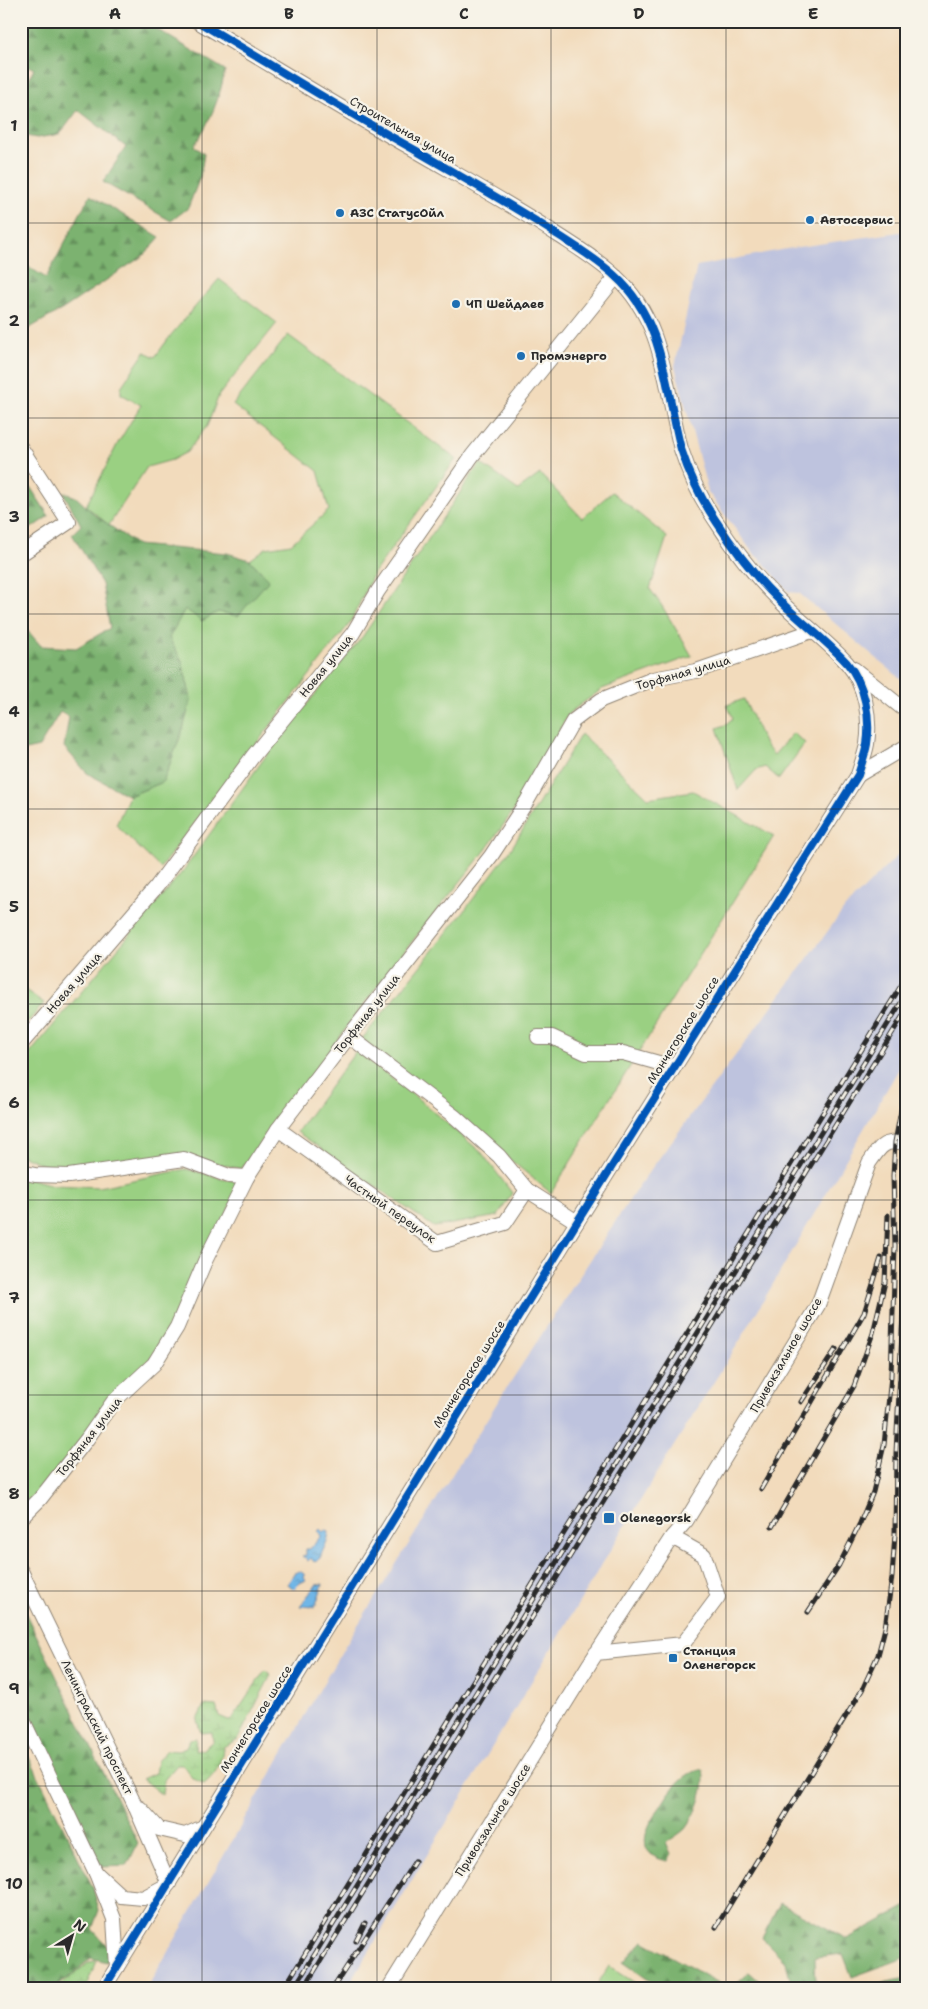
<svg xmlns="http://www.w3.org/2000/svg" width="928" height="2009" viewBox="0 0 928 2009" font-family="'Shantell Sans',sans-serif">
<style>
.industrial{fill:#bec3de}
.green{fill:#9ad082;stroke:#627e56}
.forest{fill:url(#forest-firs);stroke:#536e4e}
.wetland{fill:url(#wetland-marsh);stroke:#627e56}
.water{fill:url(#water-ripples);stroke:#4e7089}
.lines{fill:none;stroke-linecap:round;stroke-linejoin:round}
.minor-casing{stroke:#8e8374;stroke-width:16}
.minor{stroke:#fff;stroke-width:14}
.rail-casing{stroke:#2b2b2b;stroke-width:5}
.rail{stroke:#f7f3e8;stroke-width:3;stroke-dasharray:9;stroke-linecap:butt}
.cycleway-casing{stroke:#f7f3e8;stroke-width:11}
.cycleway{stroke:#0057b8;stroke-width:8}
.grid{fill:none;stroke:#2b2b2b;stroke-width:1;stroke-opacity:0.55}
.poi-dot{fill:#1f6fb2;stroke:#f7f3e8;stroke-width:2}
.labels{text-anchor:middle;stroke-width:4.5;stroke-linejoin:round;paint-order:stroke}
.street-label{font-size:12px;fill:#2b2b2b;stroke:#f7f3e8}
.poi-label{font-size:12px;font-weight:bold;fill:#2b2b2b;stroke:#f7f3e8;text-anchor:start}
.neatline{fill:none;stroke:#2b2b2b;stroke-width:2}
.grid-label{font-size:16px;text-anchor:middle;font-weight:bold;fill:#2b2b2b}
</style>
<defs>
<pattern id="forest-firs" width="22" height="20" patternUnits="userSpaceOnUse" patternTransform="scale(1.25)"><rect width="22" height="20" fill="#7bb270"/><path d="M5 1l3.5 6h-7zM16 11l3.5 6h-7z" fill="#65915c"/></pattern>
<pattern id="wetland-marsh" width="20" height="14" patternUnits="userSpaceOnUse" patternTransform="scale(1.25)"><rect width="20" height="14" fill="#9ad082"/><path d="M1 5h8M5 5V1M11 12h8M15 12V8" fill="none" stroke="#85b370"/></pattern>
<pattern id="water-ripples" width="26" height="14" patternUnits="userSpaceOnUse" patternTransform="scale(1.25)"><rect width="26" height="14" fill="#70b6e7"/><path d="M2 4q2-2 4 0t4 0M15 11q2-2 4 0t4 0" fill="none" stroke="#5c94bb"/></pattern>
</defs>
<rect width="100%" height="100%" fill="#f7f3e8"/>
<filter id="ink" filterUnits="userSpaceOnUse"><feTurbulence type="fractalNoise" baseFrequency=".02" numOctaves="2"/><feDisplacementMap in="SourceGraphic" scale="10" xChannelSelector="R" yChannelSelector="G"/><feConvolveMatrix kernelMatrix="1 2 1 2 8 2 1 2 1" color-interpolation-filters="sRGB"/></filter>
<filter id="wash" filterUnits="userSpaceOnUse"><feTurbulence type="fractalNoise" baseFrequency=".0096" numOctaves="4" result="noise"/><feDisplacementMap in="SourceGraphic" scale="20" xChannelSelector="R" yChannelSelector="G"/><feGaussianBlur stdDeviation="1.12" result="paint"/><feColorMatrix in="noise" values="0 0 0 0 0 0 0 0 0 0 0 0 0 0 0 0 0 1.4 0 .05"/><feComposite in="paint" operator="in"/></filter>
<g filter="url(#wash)">
<rect width="100%" height="100%" fill="#f2dbbc"/>
<g class="industrial">
<polygon points="907,231 907,684 799,593 789,592 763,562 753,553 708,492 675,366 697,266 792,248"/>
<polygon points="907,846 907,1061 900,1067 742,1337 657,1473 347,1988 147,1988 346,1644 502,1395 640,1184 845,908"/>
</g>
<g class="green">
<polygon points="219,279 277,323 219,395 207,426 187,452 172,460 147,467 109,525 86,506 118,443 141,405 121,394 121,387 145,352 155,357 171,335"/>
<polygon points="288,335 456,459 374,573 350,623 160,868 116,825 129,796 163,782 183,729 191,699 182,661 169,638 185,608 269,580 250,560 266,548 291,544 329,510 318,471 233,405"/>
<polygon points="480,463 518,490 540,474 582,518 612,492 667,537 650,589 662,606 692,656 602,689 569,713 528,790 485,851 394,964 241,1169 181,1154 59,1171 21,1155 21,1064 183,871 276,742 363,636"/>
<polygon points="744,699 765,745 774,755 793,733 805,743 779,779 765,767 756,770 738,790 717,728 725,725 733,718 727,705"/>
<polygon points="581,734 648,798 693,791 774,836 551,1193 362,1039 464,911 511,849"/>
<polygon points="21,987 44,1003 21,1030"/>
<polygon points="356,1051 410,1092 482,1153 512,1193 498,1216 434,1227 297,1132"/>
<polygon points="186,1169 242,1183 160,1346 82,1441 21,1510 21,1176 53,1185 99,1187"/>
<polygon points="609,1966 643,1988 595,1988"/>
</g>
<g class="forest">
<path d="M21,21H143L225,70C220,98 210,122 194,146L204,154L200,177L188,208L171,221L103,182L126,147L78,110L60,134L37,138L21,135V95L34,69L21,62Z"/>
<polygon points="90,195 160,237 144,255 63,309 21,333 21,262 46,278"/>
<polygon points="21,473 49,516 21,535"/>
<polygon points="63,492 76,497 95,515 137,545 227,553 250,560 269,580 238,616 218,612 202,621 185,609 169,638 182,661 191,699 183,729 163,782 129,796 87,773 64,747 69,717 60,712 39,747 21,751 21,623 41,646 76,648 110,628 102,584 72,534 81,525"/>
<polygon points="21,1604 138,1843 127,1866 101,1867 21,1699"/>
<path d="M21,1741L93,1888L99,1910L92,1929L109,1948L107,1962L91,1958C76,1970 54,1997 34,1984L30,1988H21Z"/>
<path d="M699,1769L703,1770C707,1787 697,1815 685,1829C680,1834 672,1838 666,1843L671,1855L668,1861C632,1855 646,1826 661,1806C668,1794 677,1781 689,1774C692,1772 696,1771 699,1769Z"/>
<polygon points="780,1903 847,1939 907,1906 907,1957 852,1977 843,1954 815,1957 816,1988 792,1988 786,1962 762,1938"/>
<polygon points="643,1941 728,1988 660,1988 623,1962"/>
<polygon points="749,1972 767,1988 731,1988"/>
<polygon points="907,1978 907,1988 862,1988 862,1987"/>
</g>
<g class="wetland">
<path d="M265,1670L271,1675L238,1739L223,1747C222,1763 216,1774 204,1784L192,1778L183,1765H177L164,1780L162,1795L142,1779L155,1773L157,1761L167,1750L178,1751L186,1748L190,1739L196,1738L195,1751L202,1750L213,1741L212,1732L201,1733L197,1720L204,1705L216,1706L219,1716L231,1721Z"/>
<polygon points="97,1961 85,1988 57,1988 89,1962"/>
</g>
<g class="water">
<path d="M320,1529L323,1532L325,1530L329,1532C328,1542 323,1549 320,1558L314,1562L311,1558L308,1561L302,1556L306,1555V1549H310L321,1536L318,1531Z"/>
<polygon points="300,1571 305,1575 304,1578 306,1580 300,1583 294,1589 288,1584 294,1573"/>
<polygon points="323,1584 315,1607 300,1606 316,1585"/>
</g>
</g>
<g filter="url(#ink)">
<g class="lines">
<g class="minor-casing">
<g id="minor">
<polyline points="21,448 69,522 21,554"/>
<polyline points="854,669 901,707 907,710"/>
<polyline points="858,775 907,746"/>
<polyline points="349,1036 454,1116 499,1156 527,1190 577,1222"/>
<polyline points="538,1037 552,1037 586,1053 623,1053 673,1067"/>
<polyline points="21,1044 157,886 253,756 353,633 378,591 472,456 616,277"/>
<polyline points="278,1129 437,1243 505,1223 527,1190"/>
<polyline points="21,1172 35,1175 69,1176 184,1159 229,1176 247,1177"/>
<polyline points="21,1518 40,1499 87,1439 113,1402 154,1364 177,1327 205,1261 247,1177 278,1129 349,1036 491,856 527,801 573,721 601,700 653,679 696,671 812,631"/>
<path d="M672,1537L686,1521L818,1305L869,1163C882,1144 883,1141 907,1142"/>
<polyline points="21,1571 133,1801 169,1884 143,1898 121,1896 96,1873"/>
<polyline points="21,1716 96,1873 114,1919 117,1967"/>
<polyline points="140,1808 159,1829 185,1835 201,1828"/>
<path d="M104,1988L577,1222L858,775C861,765 865,755 867,744C871,718 865,684 847,663C827,641 801,622 780,601C756,578 734,549 716,521C701,499 689,474 681,449C665,388 665,321 615,276C598,260 578,248 558,235C512,205 463,178 415,150C341,109 270,64 197,21"/>
<polyline points="389,1988 590,1663 672,1537 704,1555 718,1597 683,1644 596,1653"/>
</g>
</g>
<use href="#minor" class="minor"/>
<g class="rail-casing">
<g id="rail">
<polyline points="801,1402 836,1349"/>
<polyline points="761,1489 864,1313 881,1258"/>
<polyline points="772,1527 854,1386 873,1333 885,1282 888,1215"/>
<polyline points="808,1612 839,1565 860,1523 873,1492 884,1445 891,1376 895,1246 893,1176 895,1142 907,1080"/>
<polyline points="716,1927 862,1690 878,1655 885,1628 892,1577 895,1534 896,1453 907,1231"/>
<polyline points="356,1941 365,1923"/>
<polyline points="284,1988 907,976"/>
<polyline points="294,1988 907,993"/>
<polyline points="304,1988 907,1009"/>
<polyline points="333,1988 415,1861"/>
</g>
</g>
<use href="#rail" class="rail"/>
<g class="cycleway-casing">
<path id="cycleway" d="M104,1988L577,1222L858,775C861,765 865,755 867,744C871,718 865,684 847,663C827,641 801,622 780,601C756,578 734,549 716,521C701,499 689,474 681,449C665,388 665,321 615,276C598,260 578,248 558,235C512,205 463,178 415,150C341,109 270,64 197,21"/>
</g>
<use href="#cycleway" class="cycleway"/>
</g>
</g>
<path class="grid" d="M202,21V1988M377,21V1988M551,21V1988M726,21V1988M21,223H907M21,418H907M21,614H907M21,809H907M21,1004H907M21,1200H907M21,1395H907M21,1591H907M21,1786H907"/>
<g class="poi-dot">
<circle cx="340" cy="213" r="5"/>
<circle cx="810" cy="220" r="5"/>
<circle cx="456" cy="304" r="5"/>
<circle cx="521" cy="356" r="5"/>
<rect x="603" y="1512" width="12" height="12" rx="2.5"/>
<rect x="668" y="1653" width="10" height="10" rx="2.5"/>
</g>
<g class="labels">
<g class="street-label">
<text transform="translate(403 130) rotate(30)" y="4">Строительная улица</text>
<text transform="translate(326 666) rotate(-51)" y="4">Новая улица</text>
<text transform="translate(683 673) rotate(-16)" y="4">Торфяная улица</text>
<text transform="translate(74 983) rotate(-49)" y="4">Новая улица</text>
<text transform="translate(367 1014) rotate(-52)" y="4">Торфяная улица</text>
<text transform="translate(683 1030) rotate(-58)" y="4">Мончегорское шоссе</text>
<text transform="translate(390 1209) rotate(35)" y="4">Частный переулок</text>
<text transform="translate(786 1355) rotate(-60)" y="4">Привокзальное шоссе</text>
<text transform="translate(469 1374) rotate(-58)" y="4">Мончегорское шоссе</text>
<text transform="translate(89 1437) rotate(-52)" y="4">Торфяная улица</text>
<text transform="translate(256 1719) rotate(-58)" y="4">Мончегорское шоссе</text>
<text transform="translate(97 1727) rotate(64)" y="4">Ленинградский проспект</text>
<text transform="translate(493 1820) rotate(-58)" y="4">Привокзальное шоссе</text>
</g>
<g class="poi-label">
<text x="350" y="217">АЗС СтатусОйл</text>
<text x="820" y="224">Автосервис</text>
<text x="466" y="308">ЧП Шейдаев</text>
<text x="531" y="360">Промэнерго</text>
<text x="620" y="1522">Olenegorsk</text>
<text x="683" y="1655">Станция<tspan x="683" dy="14">Оленегорск</tspan></text>
</g>
</g>
<rect width="928" height="2009" fill="none" stroke="#f7f3e8" stroke-width="55"/>
<g transform="translate(72 1936) rotate(37)" stroke="#f7f3e8" stroke-width="4" paint-order="stroke">
<path d="M0-4L9 19L0 12L-9 19Z" fill="#2b2b2b"/>
<text y="-8" font-size="14" font-weight="bold" text-anchor="middle" fill="#2b2b2b">N</text>
</g>
<rect x="28" y="28" width="872" height="1954" class="neatline"/>
<g class="grid-label">
<text x="115" y="19">A</text>
<text x="289" y="19">B</text>
<text x="464" y="19">C</text>
<text x="639" y="19">D</text>
<text x="813" y="19">E</text>
<text x="14" y="131">1</text>
<text x="14" y="326">2</text>
<text x="14" y="522">3</text>
<text x="14" y="717">4</text>
<text x="14" y="912">5</text>
<text x="14" y="1108">6</text>
<text x="14" y="1303">7</text>
<text x="14" y="1499">8</text>
<text x="14" y="1694">9</text>
<text x="14" y="1889">10</text>
</g>
</svg>
